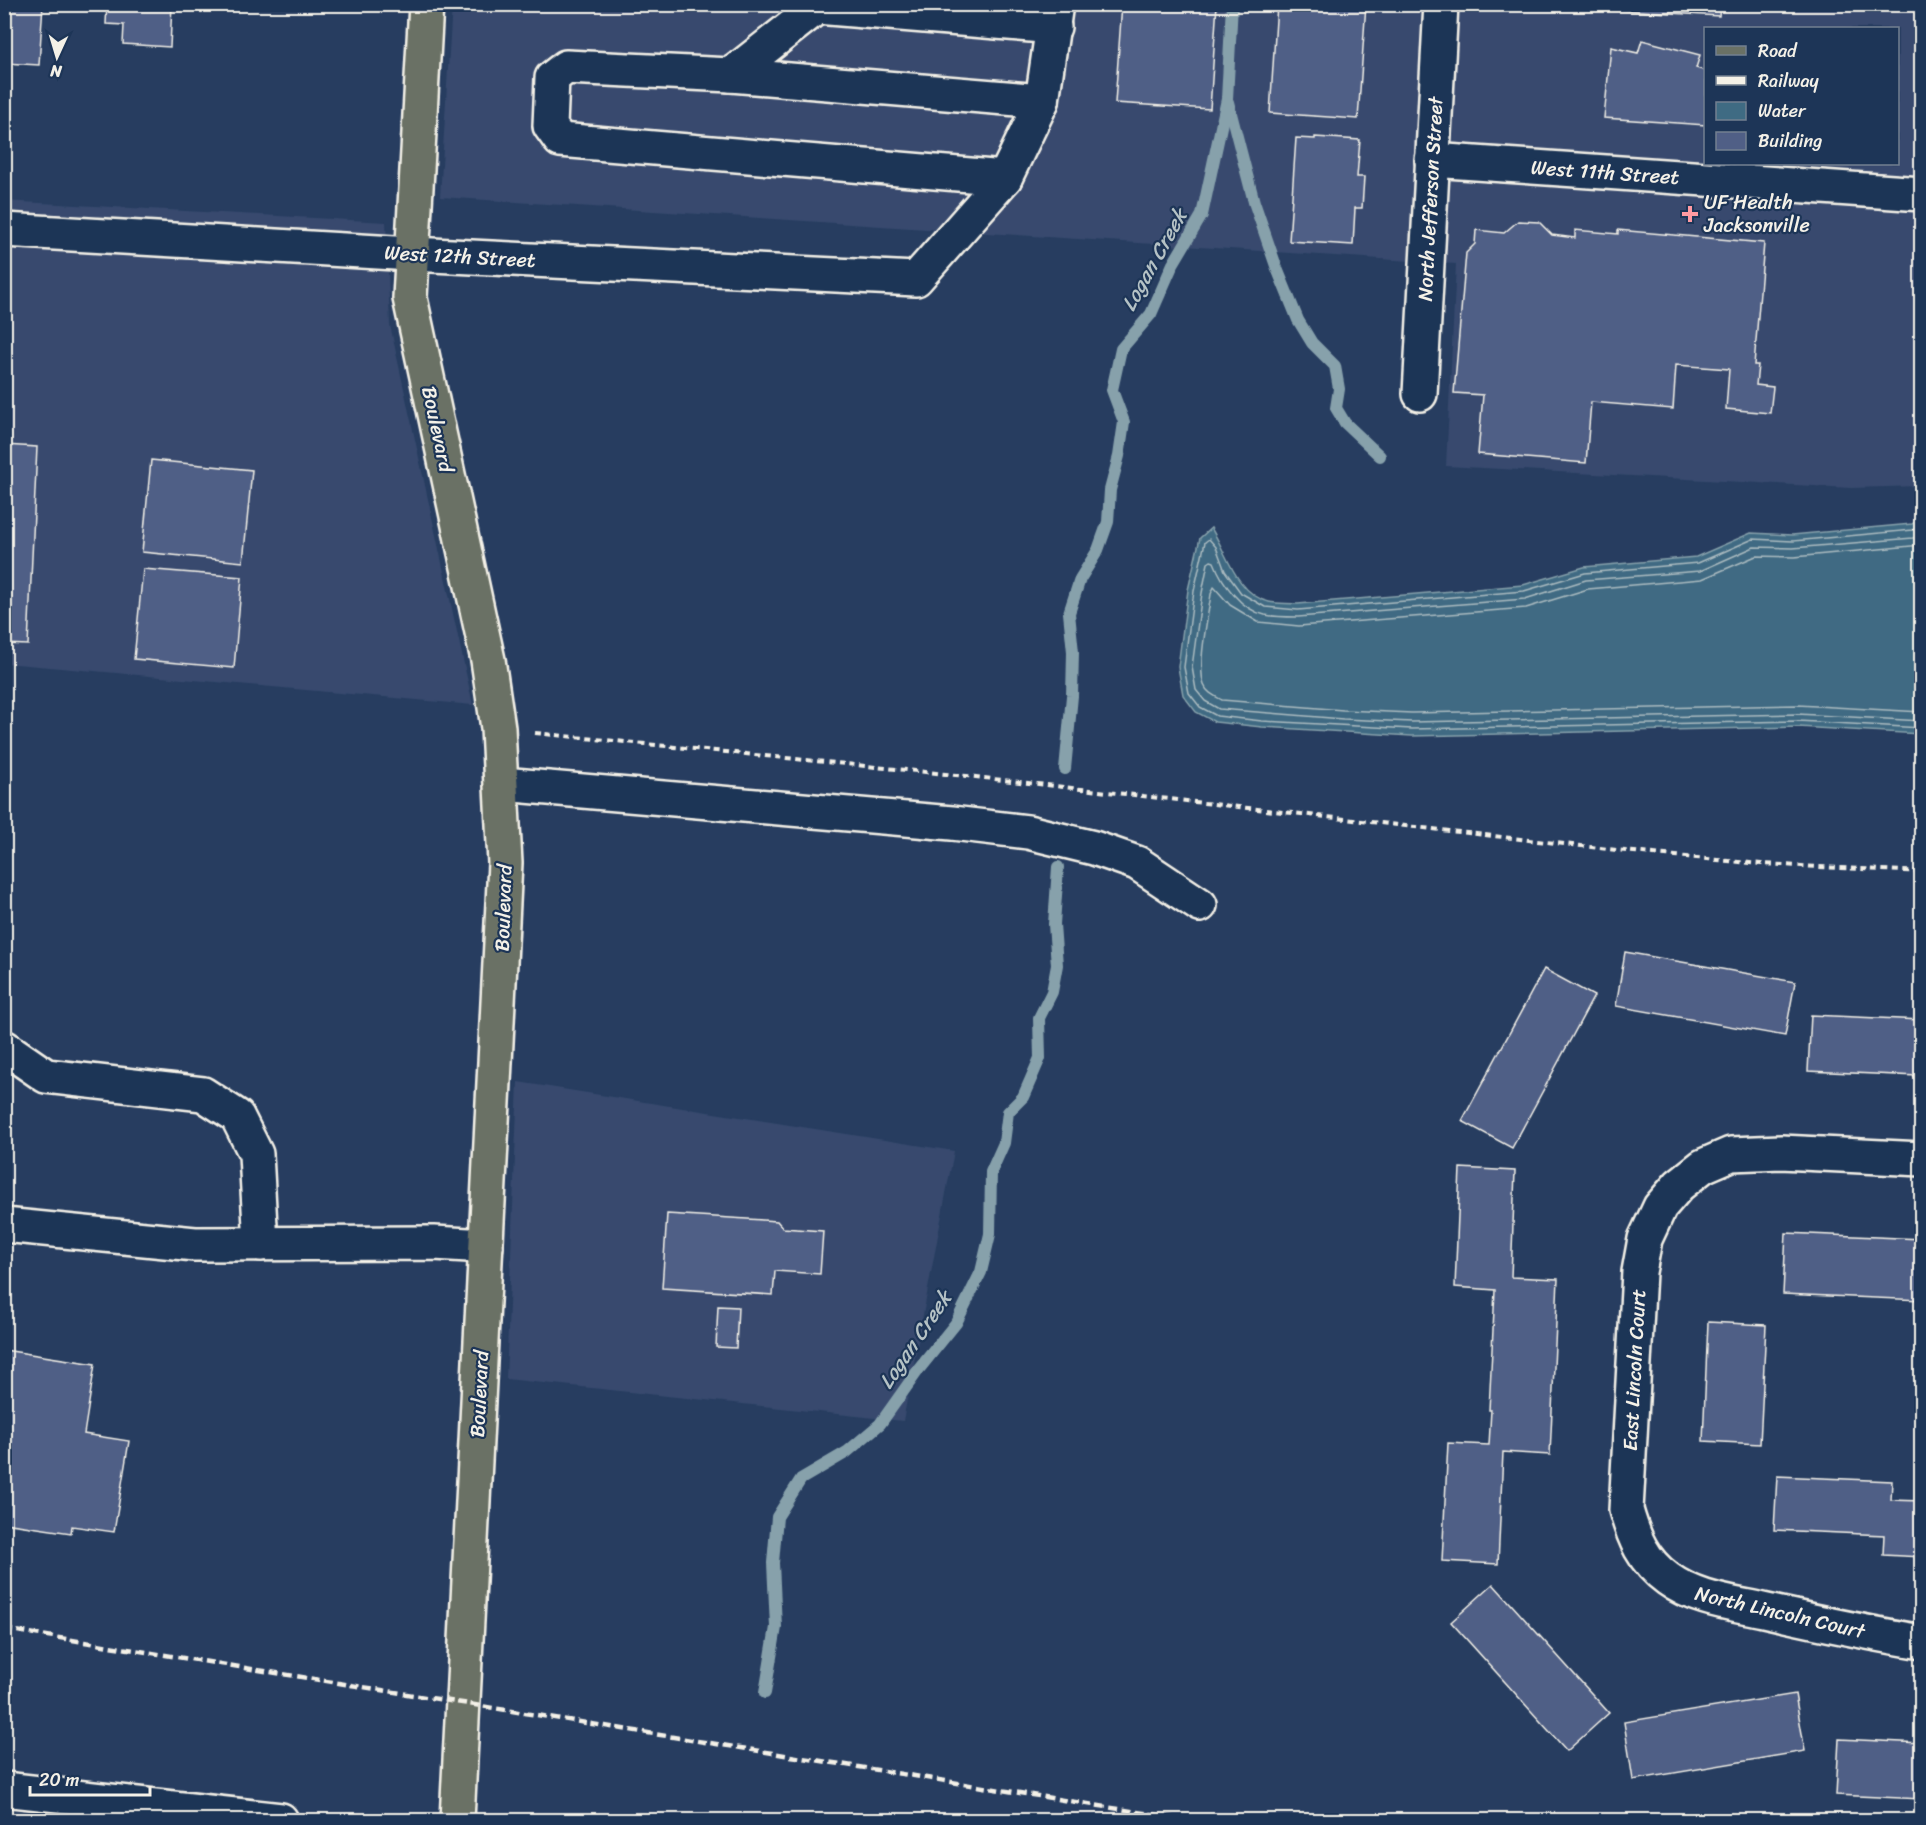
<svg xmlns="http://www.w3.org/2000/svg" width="1926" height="1825" viewBox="0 0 1926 1825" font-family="Sriracha,sans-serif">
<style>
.built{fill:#374a6e;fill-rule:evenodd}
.water{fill:#3f6b83;stroke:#87a1ab;stroke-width:1.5}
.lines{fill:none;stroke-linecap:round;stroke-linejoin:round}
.shore{stroke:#acbbc0;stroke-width:1.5}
.stream{stroke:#87a1ab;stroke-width:12}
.building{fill:#505f86;stroke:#f4f1e8;stroke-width:1.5}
.minor-casing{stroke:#f4f1e8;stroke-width:38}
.major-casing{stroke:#f4f1e8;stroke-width:38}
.path{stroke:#f4f1e8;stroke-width:4;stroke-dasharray:6 4.5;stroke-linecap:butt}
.minor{stroke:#1d3557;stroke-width:33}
.major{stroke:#6a7165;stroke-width:33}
.rail{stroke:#f4f1e8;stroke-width:4.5;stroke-dasharray:9 4.5;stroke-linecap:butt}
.poi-dot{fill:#ff9aa2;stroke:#1d3557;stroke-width:2}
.labels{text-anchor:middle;stroke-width:4.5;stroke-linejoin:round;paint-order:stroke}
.street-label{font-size:20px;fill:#f4f1e8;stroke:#1d3557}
.poi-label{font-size:20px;fill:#f4f1e8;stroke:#1d3557;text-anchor:start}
.water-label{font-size:21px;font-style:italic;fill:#b5c2c5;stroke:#1d3557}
</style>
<rect width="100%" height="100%" fill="#273d60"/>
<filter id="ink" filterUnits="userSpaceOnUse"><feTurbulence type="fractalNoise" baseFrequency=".0167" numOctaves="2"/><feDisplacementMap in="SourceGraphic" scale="12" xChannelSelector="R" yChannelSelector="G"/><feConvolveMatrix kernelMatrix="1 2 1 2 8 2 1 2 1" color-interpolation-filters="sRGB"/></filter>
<g filter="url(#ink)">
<g class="built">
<path d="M452,5H1921V486L1851,488L1446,466L1456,264L440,197ZM1706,28H1898V164H1706Z"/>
<polygon points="4,201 386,222 390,325 473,705 5,663"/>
<polygon points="518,1082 954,1151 903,1421 506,1379"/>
</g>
<path class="water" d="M1921,519V734L1798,727L1412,736L1262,727L1215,722L1196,712L1183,695L1178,667L1188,590L1200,538L1211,528C1227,553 1236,594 1269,602C1278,604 1288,603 1298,604L1523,585L1584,567L1696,557L1751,533L1792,535L1912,524Z"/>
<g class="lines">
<g class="shore">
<polyline points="1922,526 1913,530 1793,541 1753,539 1698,563 1585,573 1524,591 1298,610 1265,607 1241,593 1225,571 1216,547 1209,539 1205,542 1194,591 1184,667 1189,693 1200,707 1217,716 1262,721 1412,729 1798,721 1922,728"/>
<path d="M1922,535L1913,538L1793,548L1754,547L1700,571L1586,580L1525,599L1298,617C1288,617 1276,617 1265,615C1241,610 1222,583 1214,562L1211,561L1208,563L1202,593L1192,667L1196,690L1205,701L1219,709L1343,719L1412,722L1798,714L1922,721"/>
<path d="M1922,545L1794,557L1756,556L1702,579L1588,589L1526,608L1299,626L1258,622L1230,605L1214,587L1211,594C1208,617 1197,665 1204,685C1207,693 1215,696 1222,700L1343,710L1412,713L1798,705L1922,712"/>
</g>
<g class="stream">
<polyline points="1228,102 1254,202 1276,266 1298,320 1312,343 1335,366 1339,389 1336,408 1345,423 1380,456"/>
<polyline points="1065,769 1072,696 1073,652 1069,613 1080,579 1098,550 1108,522 1110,490 1119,456 1124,422 1112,390 1121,349 1151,314 1173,264 1202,215 1227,99 1232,4"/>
<polyline points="765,1693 776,1627 773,1563 777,1517 801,1479 847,1452 880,1424 919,1369 956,1323 981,1272 990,1234 991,1172 1004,1143 1008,1112 1023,1097 1040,1058 1039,1018 1052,992 1057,965 1054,924 1058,867"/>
</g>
</g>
<g class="building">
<polygon points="4,4 43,4 39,65 4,63"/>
<polygon points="107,4 172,4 170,47 123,44 124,25 106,24"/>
<polygon points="1122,4 1217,4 1210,109 1115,103"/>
<polygon points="1277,4 1366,4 1358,119 1270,113"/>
<polygon points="1606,4 1720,4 1719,16 1605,9"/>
<polygon points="1642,40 1700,55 1696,68 1706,71 1706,125 1604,118 1611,47 1638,53"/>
<polygon points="1315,137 1360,140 1357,177 1364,177 1362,208 1355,208 1353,245 1289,241 1296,138 1315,139"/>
<polygon points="1518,221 1539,222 1552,235 1575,238 1575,230 1618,234 1618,230 1764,243 1754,365 1758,365 1756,385 1773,387 1770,413 1726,409 1729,369 1676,365 1673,409 1591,402 1586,463 1478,454 1483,395 1454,393 1466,253 1475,244 1476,230 1504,233"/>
<polygon points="4,445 37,447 28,645 4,644"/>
<polygon points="151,460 252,470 243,562 142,552"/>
<polygon points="143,569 242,577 234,668 134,659"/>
<polygon points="1625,952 1795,982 1785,1036 1616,1006"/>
<polygon points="1544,969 1594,996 1512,1148 1462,1121"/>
<polygon points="1811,1015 1922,1020 1922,1080 1917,1080 1918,1076 1808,1071"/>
<polygon points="1460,1168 1515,1171 1511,1277 1558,1279 1550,1455 1503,1452 1498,1564 1442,1561 1448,1443 1489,1445 1491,1410 1489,1410 1495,1290 1455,1287"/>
<polygon points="667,1214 777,1221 783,1228 823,1231 820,1274 775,1271 773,1295 662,1288"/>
<polygon points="1786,1233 1922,1239 1922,1300 1783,1294"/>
<polygon points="718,1306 738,1307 736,1348 716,1347"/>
<polygon points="1708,1322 1766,1325 1760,1444 1703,1441"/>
<polygon points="4,1350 95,1364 84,1434 129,1441 114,1532 72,1526 71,1533 4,1523"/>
<polygon points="1777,1476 1892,1481 1891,1500 1922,1501 1922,1557 1883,1555 1884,1535 1774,1530"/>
<polygon points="1493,1584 1609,1713 1567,1751 1451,1622"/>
<polygon points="1795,1694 1805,1751 1633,1780 1624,1722"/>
<polygon points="1839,1739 1922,1743 1922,1799 1836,1795"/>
</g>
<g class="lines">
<g class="minor-casing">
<g id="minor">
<polyline points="817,4 817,7 1054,27"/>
<polyline points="817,7 731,75 566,67 552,78 550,126 560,140 1005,178"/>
<polyline points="731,75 1042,101"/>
<polyline points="1432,160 1922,194"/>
<polyline points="4,230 412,254 916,279 1005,178 1042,101 1056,4"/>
<polyline points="1420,394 1441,4"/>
<polyline points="502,784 952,823 1028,832 1094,848 1137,863 1200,905"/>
<polyline points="4,1047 46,1076 203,1094 237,1116 256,1154 261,1244"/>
<path d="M1922,1159L1781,1152L1731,1154L1703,1166L1679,1185L1660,1207L1645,1239L1639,1272L1626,1510C1634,1538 1643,1561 1668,1579C1695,1599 1731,1603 1763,1610C1816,1622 1868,1633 1922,1642"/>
<polyline points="4,1225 195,1244 434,1243 486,1246"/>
<polyline points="4,1789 281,1820"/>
</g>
</g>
<g class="major-casing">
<polyline id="major" points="426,4 410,298 488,660 498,728 505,863 457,1820"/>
</g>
<polyline class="path" points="535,733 976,777 1643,853 1761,864 1922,872"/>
<use href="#minor" class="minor"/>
<use href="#major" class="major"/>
<polyline class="rail" points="4,1629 1187,1820"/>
</g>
</g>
<path class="poi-dot" d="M1687 205h6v6h6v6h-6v6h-6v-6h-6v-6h6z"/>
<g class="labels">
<g class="street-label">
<text transform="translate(1605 172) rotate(4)" y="7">West 11th Street</text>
<text transform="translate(1430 199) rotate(-87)" y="7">North Jefferson Street</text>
<text transform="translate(460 256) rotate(3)" y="7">West 12th Street</text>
<text transform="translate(438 429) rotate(78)" y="7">Boulevard</text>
<text transform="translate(503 908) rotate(-88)" y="7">Boulevard</text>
<text transform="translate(1634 1370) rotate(-87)" y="7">East Lincoln Court</text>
<text transform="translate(479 1394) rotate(-87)" y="7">Boulevard</text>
<text transform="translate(1780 1612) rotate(13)" y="7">North Lincoln Court</text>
</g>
<g class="poi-label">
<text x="1704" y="209">UF Health<tspan x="1704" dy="23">Jacksonville</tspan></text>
</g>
<g class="water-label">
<text transform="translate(1154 260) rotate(-61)" y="7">Logan Creek</text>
<text transform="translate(915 1340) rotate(-56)" y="7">Logan Creek</text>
</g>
</g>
<rect width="1926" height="1825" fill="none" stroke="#1d3557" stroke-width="24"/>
<rect x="12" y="12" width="1902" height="1801" fill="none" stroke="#f4f1e8" stroke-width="2" filter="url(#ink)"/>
<rect x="1704" y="27" width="195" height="138" fill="#1d3557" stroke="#738091" stroke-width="1.5"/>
<rect x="1716" y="46" width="30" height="9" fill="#6a7165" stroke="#738091" stroke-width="1.5"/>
<text x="1758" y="57" font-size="18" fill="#f4f1e8">Road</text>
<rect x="1716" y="76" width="30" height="9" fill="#f4f1e8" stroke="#738091" stroke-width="1.5"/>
<text x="1758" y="87" font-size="18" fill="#f4f1e8">Railway</text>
<rect x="1716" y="102" width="30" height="18" fill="#3f6b83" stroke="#738091" stroke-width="1.5"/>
<text x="1758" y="117" font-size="18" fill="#f4f1e8">Water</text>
<rect x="1716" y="132" width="30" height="18" fill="#505f86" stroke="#738091" stroke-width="1.5"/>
<text x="1758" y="147" font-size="18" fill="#f4f1e8">Building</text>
<g transform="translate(57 57) rotate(184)" stroke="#1d3557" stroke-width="4.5" paint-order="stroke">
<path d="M0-4.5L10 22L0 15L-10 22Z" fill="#f4f1e8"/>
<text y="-9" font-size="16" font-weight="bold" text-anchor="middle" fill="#f4f1e8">N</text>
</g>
<path d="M30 1786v9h120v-9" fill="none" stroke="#f4f1e8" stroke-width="3"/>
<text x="39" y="1786" font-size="18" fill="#f4f1e8" stroke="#1d3557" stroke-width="4.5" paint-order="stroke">20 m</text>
</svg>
